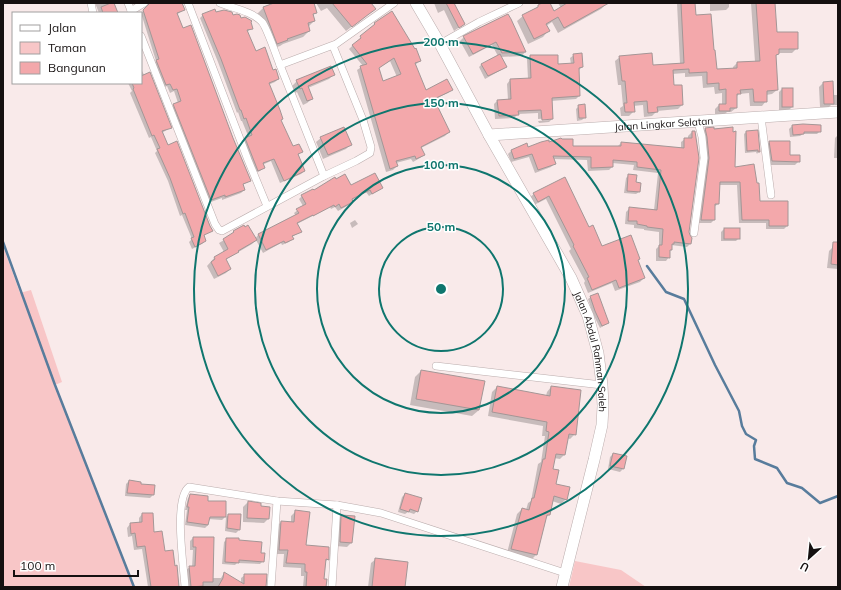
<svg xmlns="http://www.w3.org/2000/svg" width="841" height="590" viewBox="0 0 841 590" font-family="Mulish,sans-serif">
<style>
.green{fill:#f8c6c7}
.shadow{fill:#0003;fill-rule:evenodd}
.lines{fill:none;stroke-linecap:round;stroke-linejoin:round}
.stream{stroke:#587c9c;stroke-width:2.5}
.building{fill:#f3a8ab;stroke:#a49696;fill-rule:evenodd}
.minor-casing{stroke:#bbadad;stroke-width:8}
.primary-casing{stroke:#bbadad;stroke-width:12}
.trunk-casing{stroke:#bbadad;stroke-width:12}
.minor{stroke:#fff;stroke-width:7}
.primary{stroke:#fff;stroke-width:11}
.trunk{stroke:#fff;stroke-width:11}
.ring{fill:none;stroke:#0f766e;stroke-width:2}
.labels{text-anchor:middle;stroke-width:3;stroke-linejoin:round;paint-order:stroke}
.street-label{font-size:10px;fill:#151010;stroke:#fff}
.centre{fill:#0f766e;stroke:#fff;stroke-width:2}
.ring-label{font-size:12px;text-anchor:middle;font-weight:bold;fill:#0f766e;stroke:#fff;stroke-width:3;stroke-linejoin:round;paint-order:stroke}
</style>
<rect width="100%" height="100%" fill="#f9eaea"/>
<g class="green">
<polygon points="3,246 20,293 31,290 62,382 55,385 134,587 3,587"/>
<polygon points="575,561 621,570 646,587 569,587"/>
</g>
<g class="shadow">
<polygon points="95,3 113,3 117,13 99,13"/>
<polygon points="152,3 180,3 184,10 176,15 250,181 242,185 244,190 241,193 222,200 222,198 208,203 171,108 178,103 174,91 170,93 167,86 163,88 153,64 156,61 141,13"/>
<polygon points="277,3 313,3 316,12 312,16 314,21 308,27 309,31 303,37 283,44 280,46 271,49 257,14 264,7"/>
<polygon points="316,3 370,3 375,9 346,31 327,8 321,11"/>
<polygon points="434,3 457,3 454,5 464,24 454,31 444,10 438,13"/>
<polygon points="544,3 549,3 553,12 561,8 558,3 607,3 601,9 558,33 552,22 546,26 548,31 543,37 528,44 517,21 523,16"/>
<polygon points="677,3 694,3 695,16 716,70 733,69 733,67 737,63 755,62 751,3 774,3 776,33 797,48 792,53 778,53 775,57 777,90 772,94 766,95 766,101 762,106 750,106 749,93 739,94 736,97 736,108 731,112 727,112 724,115 715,115 715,109 719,105 722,105 722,93 715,94 714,87 703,88 702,76 685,77 685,73 672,74 673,86 682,105 678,109 657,111 652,116 644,117 643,105 633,106 634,111 629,116 621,116 620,108 623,106 621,85 618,85 615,61 620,57 652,66 680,64"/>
<polygon points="710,3 729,3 729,7 726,10 710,11"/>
<polygon points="216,14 250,22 252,28 247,32 255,52 278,79 275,82 268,85 280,120 292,148 301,152 298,155 304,171 301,174 280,183 271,161 262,165 263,168 260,171 254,173 242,142 249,138 242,121 241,121 238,112 237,113 218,62 200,18 203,15"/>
<polygon points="507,15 525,52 522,56 500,57 506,66 503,69 485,79 479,67 482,64 498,56 492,45 469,57 460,41 464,37"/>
<path d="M375,24L420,61L415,65L425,91L451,90L448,93L433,100L449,132L445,136L421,148L424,155L420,158L413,162L411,159L396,163L397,166L393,170L386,172L357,70L363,66L349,49ZM390,61L397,77L383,83L378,68Z"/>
<polygon points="574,55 582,67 578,71 579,96 576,99 551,101 552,119 549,122 539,123 538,121 550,120 550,118 538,119 538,113 518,114 514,118 495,119 494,104 498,100 508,100 507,84 510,80 528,79 527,59 530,56 557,65 571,64 570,58"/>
<polygon points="141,69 171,127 162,133 168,146 212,230 203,236 205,241 202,244 192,249 189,242 192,239 182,215 180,216 168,181 155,153 157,151 151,137 149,138 130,93 132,91 128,83 141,83"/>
<polygon points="334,74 329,79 308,88 312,99 307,103 303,105 297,92 295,93 292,86 297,81"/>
<polygon points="823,83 833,95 838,95 838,105 831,105 829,107 820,107 819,87"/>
<polygon points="782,89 792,89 792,107 789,110 779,110 779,92"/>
<polygon points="579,106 585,117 582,120 577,121 576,109"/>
<polygon points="792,126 820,131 817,134 803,134 800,136 790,137 789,129"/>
<polygon points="732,128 734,168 759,202 787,226 784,229 766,229 766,223 739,223 737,185 719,185 718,204 714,207 714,220 711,223 698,223 702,132 705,129"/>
<polygon points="692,132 694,132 688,232 691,243 687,247 671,245 669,257 666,261 656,261 656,249 659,246 659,232 644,230 644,229 634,228 634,225 625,224 626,212 630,208 654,210 658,173 633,170 634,165 612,163 612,167 609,170 588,171 587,160 553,159 555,163 551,167 535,173 529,157 511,162 508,154 511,151 526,145 528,148 549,143 572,147 617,147 621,143 681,148 681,142 685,139 688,139 688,136"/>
<polygon points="746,132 759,151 757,154 756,152 745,153 744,134"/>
<polygon points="838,135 838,158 834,158 835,138"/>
<polygon points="321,138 350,145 346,149 323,159 316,142"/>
<polygon points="769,142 789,156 799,161 795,165 768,165 765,146"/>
<polygon points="629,175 639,192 636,194 624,193 626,178"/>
<polygon points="564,179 589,228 602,247 637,260 644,278 640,282 615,291 612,283 588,293 584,283 585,281 569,251 571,249 546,199 534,205 530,197 534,194"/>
<polygon points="350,186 382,188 369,196 366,192 351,200 352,202 349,205 338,211 335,207 331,209 330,207 297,224 300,232 292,237 292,238 289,242 282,245 281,243 263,253 256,240 252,244 225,260 230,269 226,273 214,279 207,266 215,257 224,252 219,243 231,236 234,231 255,239 258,235 296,216 294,213 303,206 299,199 302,196"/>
<polygon points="355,220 358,224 352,228 350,223"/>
<polygon points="724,229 739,238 736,241 721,241 721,232"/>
<polygon points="833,247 838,247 838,269 827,268 829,251"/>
<polygon points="591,297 608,323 600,328 593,314 588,299"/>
<polygon points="421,371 479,410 472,416 410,405 415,377"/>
<polygon points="497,387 546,396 547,392 551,387 575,434 570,439 567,438 564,455 560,459 554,458 552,469 555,485 566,499 561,504 552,501 549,515 545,518 536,555 532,559 507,553 517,514 522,509 526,510 528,503 531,501 538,464 541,462 545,436 542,436 543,426 488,416 492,392"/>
<polygon points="613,454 623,469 620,472 608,469 610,457"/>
<polygon points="129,481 140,485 153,495 150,498 125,496 126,484"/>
<polygon points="405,494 417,511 414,514 408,512 405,514 398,512 402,497"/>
<polygon points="191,495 207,502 225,517 222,520 208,519 208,525 205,528 185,525 187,510 185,510 188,498"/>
<polygon points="248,502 260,507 268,519 264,523 243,522 243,507"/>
<polygon points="296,511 305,546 328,559 325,562 323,580 325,587 303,587 304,576 301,576 301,568 283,567 284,554 275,554 277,526 281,522 291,523 291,516"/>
<polygon points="142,514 152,514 153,533 164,552 177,587 148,587 142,549 134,550 132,536 128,537 127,528 130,524 139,523 139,518"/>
<polygon points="229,515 239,530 236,533 225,531 226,517"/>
<polygon points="342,516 351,543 347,547 336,546 337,520"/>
<polygon points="193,538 212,578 221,578 224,573 241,583 241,578 245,575 265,587 188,587 186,570 190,567 192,567 193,550 190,550 190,541"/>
<polygon points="227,539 238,541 260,553 263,561 260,564 237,563 235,565 222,564 224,542"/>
<polygon points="376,559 404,587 368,587 371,563"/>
</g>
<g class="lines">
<g class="stream">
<polyline points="3,242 55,385 134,587"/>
<polyline points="647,266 666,292 684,299 715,365 739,411 742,426 746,434 756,440 754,446 755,459 777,468 787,483 802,488 820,503 838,496"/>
</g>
</g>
<g class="building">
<polygon points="111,3 114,3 118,13 103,13 101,7"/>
<polygon points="150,3 182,3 185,10 177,13 183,28 191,25 233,138 251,181 243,184 245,190 225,197 225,195 211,200 173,104 181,101 177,89 173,90 170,84 166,85 156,60 159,59 143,10"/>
<polygon points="274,3 314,3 317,13 313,14 315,21 308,23 310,31 287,39 288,40 277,44 263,7"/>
<polygon points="332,3 371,3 376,9 369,14 352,27"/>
<polygon points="446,3 454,3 465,24 459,28"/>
<polygon points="542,3 550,3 554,11 567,3 609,3 564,28 558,17 546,24 550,31 534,39 522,15 538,7 538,5"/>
<polygon points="681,3 695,3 696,15 711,14 714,50 715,50 717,69 737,68 737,62 760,61 756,3 775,3 777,32 798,32 798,49 779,49 779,54 776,55 778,90 767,91 767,102 754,102 753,89 740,90 741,94 737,94 737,108 730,108 730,111 719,111 719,104 726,104 726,89 719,90 719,83 707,84 707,72 689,73 689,69 673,70 674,85 682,85 683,105 657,107 658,112 648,113 647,101 634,102 635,112 625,112 624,103 627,103 625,81 622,81 619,56 652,53 653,65 684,63"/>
<polygon points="215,9 216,12 224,10 232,12 233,15 237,14 240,15 241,18 245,17 252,21 251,22 253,29 247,30 256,51 265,47 273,70 276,69 279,79 269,83 280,110 283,119 281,120 293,146 299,144 303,152 298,154 305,171 284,181 274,159 263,163 265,168 258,171 245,138 252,135 246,118 244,119 241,110 240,110 221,59 202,14"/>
<path d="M392,11L415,49L416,48L421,61L415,63L426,90L447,79L453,90L434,99L450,132L421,147L425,155L416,159L415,156L396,161L398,166L390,169L360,66L367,64L352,45L361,38L360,36L375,24L374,23ZM394,58L401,74L383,81L379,68Z"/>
<polygon points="508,14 511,19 526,52 502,53 496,42 473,54 463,36"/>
<polygon points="582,53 583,67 579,68 580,96 552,98 553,119 542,120 541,110 518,111 519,115 499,116 497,100 511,99 510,79 531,78 530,55 558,55 558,64 574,63 573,54"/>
<polygon points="500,54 507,67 488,76 481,64"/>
<polygon points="331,66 335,75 308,86 313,99 307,101 302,88 300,89 296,80"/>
<polygon points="150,72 172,128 162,131 168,145 177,141 210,226 213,231 204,235 206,241 195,247 191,238 194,237 185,213 183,214 170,178 157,149 160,148 154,135 152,136 133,89 134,88 132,83 141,83 141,76"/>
<polygon points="833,81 834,104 824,104 823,82"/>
<rect x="782" y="88" width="11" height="19"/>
<polygon points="585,104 586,118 579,118 578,105"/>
<polygon points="803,124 821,125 821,132 804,132 804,134 793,135 792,125"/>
<polygon points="344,127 352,145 328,155 320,137"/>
<polygon points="714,127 714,129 733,127 733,132 736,131 735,167 754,164 757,183 759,183 760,201 788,201 788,226 769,226 769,220 742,220 740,182 720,182 719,204 715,204 715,220 701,220 709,158 707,137 705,128"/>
<polygon points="758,130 760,152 758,152 758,150 747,151 746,131"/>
<polygon points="692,131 695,131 699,158 689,232 690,235 692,238 691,244 674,242 674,244 672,244 672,250 670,250 670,258 659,257 659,245 662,245 663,229 647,227 647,226 637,224 637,221 628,221 629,207 657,210 661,170 637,167 637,162 613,160 613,167 591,168 591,157 553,156 556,164 538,170 532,154 514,159 511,150 527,143 528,147 541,142 549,140 549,142 561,138 562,139 573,139 573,146 621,146 621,142 684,148 684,138 692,138"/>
<polygon points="769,141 790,141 790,155 800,155 800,162 772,161"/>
<polygon points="375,173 383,188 372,194 370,190 352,199 353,202 341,208 339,204 335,207 334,205 313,216 313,215 297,223 302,232 292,236 294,239 285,243 284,241 266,250 258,234 299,213 296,209 306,204 301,195 313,189 314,190 335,177 336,179 345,174 351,185"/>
<polygon points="628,174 637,175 636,182 641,183 640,192 627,191"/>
<polygon points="565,177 589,227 593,225 602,246 631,235 640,259 638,260 645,278 619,288 616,280 592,290 587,278 589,277 573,246 574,245 549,196 538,202 533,193"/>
<polygon points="244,225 245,227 248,225 257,240 238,251 239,252 226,259 231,269 218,276 211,262 215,259 214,257 228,249 223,239 234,232 233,231"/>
<rect x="724" y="228" width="16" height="11"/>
<polygon points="833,242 838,242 838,265 831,264"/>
<polygon points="598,293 609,323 602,326 595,311 590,296"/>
<polygon points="421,370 485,381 479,410 416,399"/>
<polygon points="497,386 550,396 551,386 581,390 576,435 569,434 565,455 556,454 553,469 559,470 556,484 570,487 567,500 554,496 550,515 547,515 537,555 511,549 522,508 529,510 532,498 534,498 543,459 545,459 549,432 546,431 547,422 492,412"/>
<polygon points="613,453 627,456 624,469 610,466"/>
<polygon points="129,480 141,482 141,484 155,485 154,495 127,493"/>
<polygon points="405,493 422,498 418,512 410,509 409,512 400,509"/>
<polygon points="190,494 208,496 208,501 226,501 226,517 210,517 208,525 187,522 189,507 187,507"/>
<polygon points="248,501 261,503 261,506 270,507 269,519 247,518"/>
<polygon points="295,510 310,512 306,545 329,547 329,560 326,559 324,579 327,579 326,587 306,587 307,572 305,572 305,564 286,563 288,550 279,550 281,521 294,522"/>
<polygon points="142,513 153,513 154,532 162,531 165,551 173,550 175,566 177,565 179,587 151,587 145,546 137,547 135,533 131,534 130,523 142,522"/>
<polygon points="228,514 241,514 240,530 227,528"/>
<polygon points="341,515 355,516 352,543 340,542"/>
<polygon points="193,537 214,537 213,582 203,582 203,586 191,587 189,566 195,566 196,547 193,547"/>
<polygon points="226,538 239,538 239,540 262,542 261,553 265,553 264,562 239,560 239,563 225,562"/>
<polygon points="375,558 408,562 405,587 372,587"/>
<polygon points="224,572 244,584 244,574 267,574 266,587 218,587 223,578"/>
</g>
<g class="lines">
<g class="minor-casing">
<g id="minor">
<polyline points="91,3 93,13"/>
<polyline points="128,3 132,13"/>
<polyline points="188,3 248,160 267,206"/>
<path d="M220,3C232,8 252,11 262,22C267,28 276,55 280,65L336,44L394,3"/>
<polyline points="131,11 144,3"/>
<polyline points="141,36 215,224 219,230 222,231 324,176 280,65"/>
<polyline points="440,44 479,22 519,3"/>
<polyline points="761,117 771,195"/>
<polyline points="324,176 356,161 370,153 371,147 363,120 333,46"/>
<polyline points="694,233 704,158 702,137 698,122"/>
<polyline points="436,366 602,385"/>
<path d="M185,587C184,568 173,499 189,487L277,501L337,505L381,513L565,573"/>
<polyline points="271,587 277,501"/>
<polyline points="332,587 337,505"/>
</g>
</g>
<g class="primary-casing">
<g id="primary">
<path id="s1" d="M489,135L571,278L588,316L598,353L602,385L603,406L602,425L594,460L562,587"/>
</g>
</g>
<g class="trunk-casing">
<g id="trunk">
<path id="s2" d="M416,3L440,44L489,135L838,112"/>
</g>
</g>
<use href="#minor" class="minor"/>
<use href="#primary" class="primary"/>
<use href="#trunk" class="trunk"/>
</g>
<g class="ring">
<circle cx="441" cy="289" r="62"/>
<circle cx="441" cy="289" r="124"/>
<circle cx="441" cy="289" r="186"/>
<circle cx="441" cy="289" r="247"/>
</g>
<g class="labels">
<g class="street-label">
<text dy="4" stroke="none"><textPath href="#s2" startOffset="326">Jalan Lingkar Selatan</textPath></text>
<text dy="4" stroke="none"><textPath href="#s1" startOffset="242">Jalan Abdul Rahman Saleh</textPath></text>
</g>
</g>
<circle cx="441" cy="289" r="6" class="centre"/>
<g class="ring-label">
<text x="441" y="46">200 m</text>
<text x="441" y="107">150 m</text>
<text x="441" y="169">100 m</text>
<text x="441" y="231">50 m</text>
</g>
<rect width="841" height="590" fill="none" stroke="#151010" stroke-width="8"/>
<rect x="12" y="12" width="130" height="72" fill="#ffffff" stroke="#a19f9f"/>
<rect x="20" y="25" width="20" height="6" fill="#ffffff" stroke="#a19f9f"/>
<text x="48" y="32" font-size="12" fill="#151010">Jalan</text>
<rect x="20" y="42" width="20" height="12" fill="#f8c6c7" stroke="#a19f9f"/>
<text x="48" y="52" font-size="12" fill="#151010">Taman</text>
<rect x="20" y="62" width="20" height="12" fill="#f3a8ab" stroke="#a19f9f"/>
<text x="48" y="72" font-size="12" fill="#151010">Bangunan</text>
<g transform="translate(809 558) rotate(207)" stroke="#ffffff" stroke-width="3" paint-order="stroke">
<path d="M0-3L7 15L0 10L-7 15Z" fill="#151010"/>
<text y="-6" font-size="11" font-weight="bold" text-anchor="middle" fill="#151010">U</text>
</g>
<path d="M14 570v6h124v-6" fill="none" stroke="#151010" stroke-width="2"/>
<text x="20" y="570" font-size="12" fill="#151010" stroke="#ffffff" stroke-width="3" paint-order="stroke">100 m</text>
</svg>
